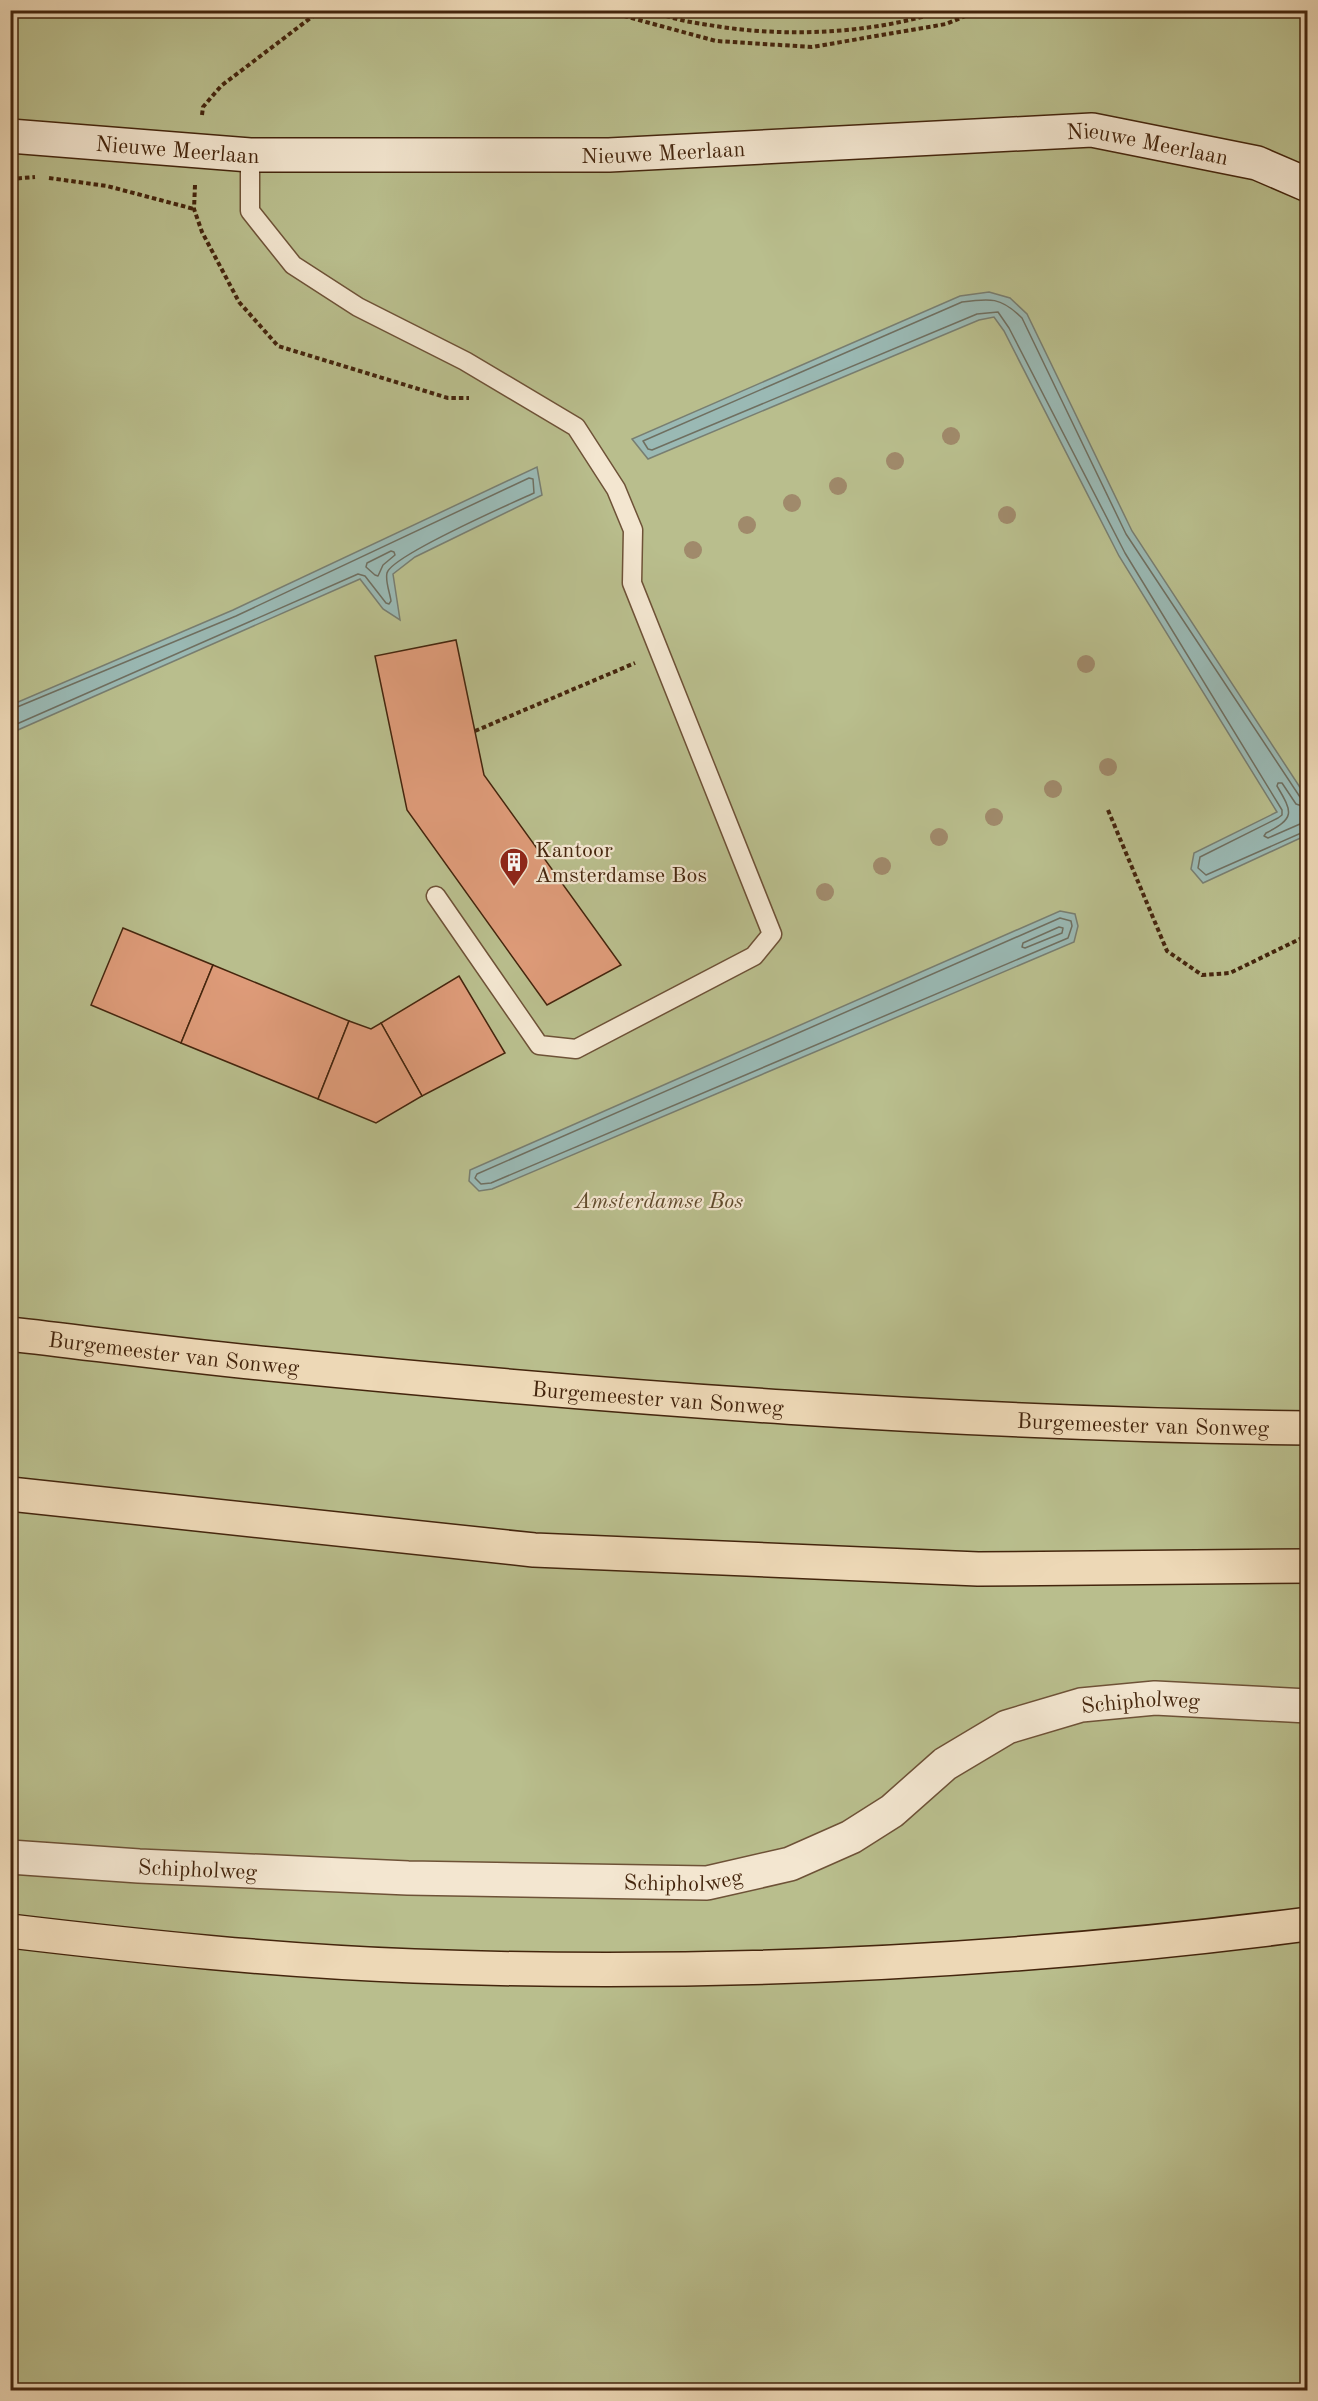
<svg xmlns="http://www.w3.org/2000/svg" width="1318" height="2401" viewBox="0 0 1318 2401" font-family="'Old Standard TT',serif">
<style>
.green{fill:#b9be8d;stroke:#7e724d;stroke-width:1.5}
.water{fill:#9ab9b4;stroke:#787e71;stroke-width:1.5}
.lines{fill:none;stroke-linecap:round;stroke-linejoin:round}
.shore{stroke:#6f6f60;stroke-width:1.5}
.building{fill:#de9b79;stroke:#44250d;stroke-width:1.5}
.lane-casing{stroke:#6e5237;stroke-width:21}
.street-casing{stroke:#6e5237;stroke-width:36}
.secondary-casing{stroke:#44250d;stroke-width:36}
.primary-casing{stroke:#44250d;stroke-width:36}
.highway-casing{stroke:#44250d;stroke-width:36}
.path{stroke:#44250d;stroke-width:4;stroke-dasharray:4.5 3;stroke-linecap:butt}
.lane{stroke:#f3e6d0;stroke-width:18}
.street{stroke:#f3e6d0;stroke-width:33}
.secondary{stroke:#f3e6d0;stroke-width:33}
.primary{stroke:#edd8b6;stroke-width:33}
.highway{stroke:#edd8b6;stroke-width:33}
.tree{fill:#a08a6b}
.labels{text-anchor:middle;stroke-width:4.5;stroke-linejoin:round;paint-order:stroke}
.street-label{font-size:22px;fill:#44250d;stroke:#f3e6d0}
.poi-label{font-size:22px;fill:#44250d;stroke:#f3e6d0;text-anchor:start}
.park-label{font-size:22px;font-style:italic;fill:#614b2d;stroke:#f3e6d0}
</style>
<rect width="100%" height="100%" fill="#edd8b6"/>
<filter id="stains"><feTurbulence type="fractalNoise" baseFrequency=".00333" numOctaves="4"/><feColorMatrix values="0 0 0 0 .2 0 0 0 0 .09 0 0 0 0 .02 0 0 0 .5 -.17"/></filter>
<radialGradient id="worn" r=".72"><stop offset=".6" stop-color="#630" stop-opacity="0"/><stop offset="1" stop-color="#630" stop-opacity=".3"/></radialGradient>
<rect class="green" x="11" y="11" width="1296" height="2379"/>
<g class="water">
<polygon points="989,292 1010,298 1027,314 1132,531 1307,798 1307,835 1203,883 1191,869 1194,853 1277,812 1119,556 1004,331 994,317 979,320 648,459 632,439 960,296"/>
<polygon points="537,467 542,495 415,557 393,574 400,620 383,609 360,579 11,733 11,705 233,610"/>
<polygon points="1060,911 1075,914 1078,926 1074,942 492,1189 479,1191 469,1181 470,1170"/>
</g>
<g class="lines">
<g class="shore">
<polygon points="391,551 394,552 395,555 383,565 378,576 375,575 366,567 367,563"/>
<path d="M10,710L236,616L529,478L533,479L534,493C512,503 391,556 387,573C385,581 390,593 391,601L389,604L386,603L365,576L358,574L10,727"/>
<path d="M1308,800L1300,797L1126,534L1022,318C1001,297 990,298 962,302L643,441L648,449L652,450L977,314L998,312L1009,328L1125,553L1282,810V815L1278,818L1200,857L1198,868L1206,875L1308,830"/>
<path d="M1308,808L1296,804L1282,783H1278L1277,786C1293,813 1295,818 1266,833L1264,836L1268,838L1300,824L1308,823"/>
<polygon points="1060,918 1071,921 1072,926 1068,938 491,1183 481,1184 475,1178 477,1174"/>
<polygon points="1059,927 1063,928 1062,933 1025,948 1022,947 1023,943"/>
</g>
</g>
<g class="building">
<polygon points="456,640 484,775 621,965 547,1005 407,810 375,656"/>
<polygon points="123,928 213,965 181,1043 91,1005"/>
<polygon points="213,965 349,1021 318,1099 181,1043"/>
<polygon points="459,976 505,1053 422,1096 381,1023"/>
<polygon points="349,1021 371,1029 381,1023 422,1096 376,1123 318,1099"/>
</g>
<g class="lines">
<g class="lane-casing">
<polyline id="lane" points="250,155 250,211 293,265 358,307 465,361 576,427 616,489 633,530 632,583 772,934 754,956 576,1049 539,1045 436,896"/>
</g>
<g class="street-casing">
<g id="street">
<path id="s1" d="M10,1857L139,1866L408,1878L707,1883L790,1864L851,1837L892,1811L945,1764L1007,1727L1081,1705L1155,1698L1308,1706"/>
</g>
</g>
<g class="secondary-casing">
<g id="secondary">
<path id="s2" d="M10,136L250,155H609L1092,130L1257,163L1308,185"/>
</g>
</g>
<g class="primary-casing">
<path id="primary" d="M10,1931C145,1947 279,1961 414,1966C712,1977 1012,1962 1308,1924"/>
</g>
<g class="highway-casing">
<g id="highway">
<path id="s3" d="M10,1334C97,1344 184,1356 270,1364C615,1398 961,1424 1308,1428"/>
<polyline points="10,1494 534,1550 978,1569 1308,1566"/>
</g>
</g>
<g class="path">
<polyline points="602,10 716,41 812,47 946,24 980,10"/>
<path d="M652,10C670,19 689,22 709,25C785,38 872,34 946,10"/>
<polyline points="202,115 203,107 221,86 321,10"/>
<polyline points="49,178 107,186 194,209"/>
<polyline points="10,179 35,177"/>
<polyline points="195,185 194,209 202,232 239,302 278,346 448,398 469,398"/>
<polyline points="475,731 635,663"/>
<polyline points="1108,810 1167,951 1202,975 1230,973 1308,935"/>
</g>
<use href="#lane" class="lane"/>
<use href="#street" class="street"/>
<use href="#secondary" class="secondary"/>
<use href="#primary" class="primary"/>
<use href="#highway" class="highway"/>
</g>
<g class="tree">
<circle cx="951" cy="436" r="9"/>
<circle cx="895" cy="461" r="9"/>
<circle cx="838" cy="486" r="9"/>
<circle cx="792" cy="503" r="9"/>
<circle cx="1007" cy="515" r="9"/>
<circle cx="747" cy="525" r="9"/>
<circle cx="693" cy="550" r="9"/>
<circle cx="1086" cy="664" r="9"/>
<circle cx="1108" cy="767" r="9"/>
<circle cx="1053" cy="789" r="9"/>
<circle cx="994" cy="817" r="9"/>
<circle cx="939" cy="837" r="9"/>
<circle cx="882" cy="866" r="9"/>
<circle cx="825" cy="892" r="9"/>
</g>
<defs>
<g id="building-pin" transform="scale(1.5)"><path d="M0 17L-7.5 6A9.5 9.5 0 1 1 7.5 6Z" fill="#8f2418" stroke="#f3e6d0"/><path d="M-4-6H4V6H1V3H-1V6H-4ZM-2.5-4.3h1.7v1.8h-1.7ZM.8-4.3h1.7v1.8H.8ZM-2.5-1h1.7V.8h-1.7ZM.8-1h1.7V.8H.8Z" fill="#fff"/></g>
</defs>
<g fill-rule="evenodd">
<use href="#building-pin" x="514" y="862"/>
</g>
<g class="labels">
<g class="street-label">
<text dy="8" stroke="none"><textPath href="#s2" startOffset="1140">Nieuwe Meerlaan</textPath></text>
<text dy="8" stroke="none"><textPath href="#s2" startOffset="168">Nieuwe Meerlaan</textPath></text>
<text dy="8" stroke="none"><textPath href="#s2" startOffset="654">Nieuwe Meerlaan</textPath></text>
<text dy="8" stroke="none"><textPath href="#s3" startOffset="165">Burgemeester van Sonweg</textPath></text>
<text dy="8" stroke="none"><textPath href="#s3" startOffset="651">Burgemeester van Sonweg</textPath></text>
<text dy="8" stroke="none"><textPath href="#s3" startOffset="1137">Burgemeester van Sonweg</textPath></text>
<text dy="8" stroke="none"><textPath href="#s1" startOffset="1178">Schipholweg</textPath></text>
<text dy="8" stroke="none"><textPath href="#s1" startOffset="188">Schipholweg</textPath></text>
<text dy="8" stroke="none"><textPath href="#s1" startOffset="674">Schipholweg</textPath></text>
</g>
<g class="poi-label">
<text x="535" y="857">Kantoor<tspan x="535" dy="25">Amsterdamse Bos</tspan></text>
</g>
<g class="park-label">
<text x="659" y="1208">Amsterdamse Bos</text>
</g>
</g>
<rect width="1318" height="2401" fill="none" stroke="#edd8b6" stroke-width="36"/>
<rect x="12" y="12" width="1294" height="2377" fill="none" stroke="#44250d" stroke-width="3"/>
<rect x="18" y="18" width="1282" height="2365" fill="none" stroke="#44250d" stroke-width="1.5"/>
<rect width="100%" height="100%" filter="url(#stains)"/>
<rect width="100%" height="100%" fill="url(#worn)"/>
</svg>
